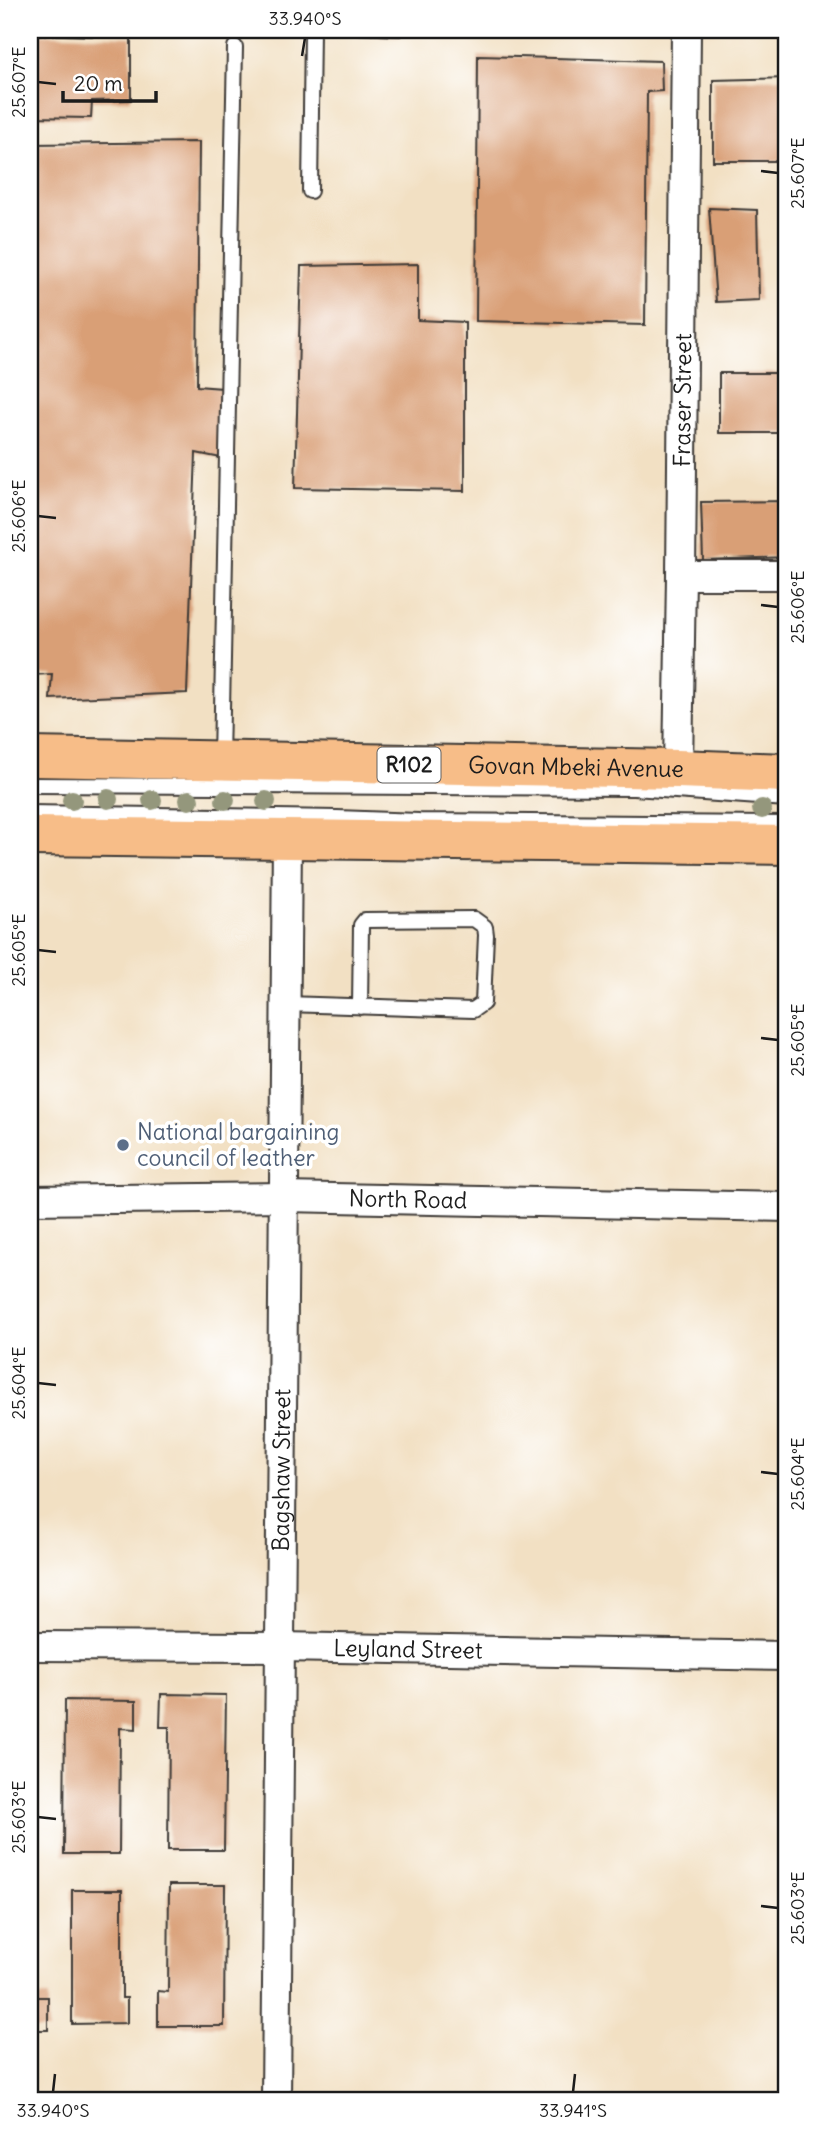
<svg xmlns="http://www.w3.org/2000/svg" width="817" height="2130" viewBox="0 0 817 2130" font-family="Delius,sans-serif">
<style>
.building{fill:#d99f76}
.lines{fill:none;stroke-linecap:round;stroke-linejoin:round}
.service-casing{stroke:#3c3935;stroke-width:18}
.minor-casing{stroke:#3c3935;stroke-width:32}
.primary-casing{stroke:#3c3935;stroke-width:42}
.service{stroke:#fff;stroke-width:14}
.minor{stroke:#fff;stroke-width:28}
.primary{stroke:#f7bd88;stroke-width:38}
.tree{fill:#94977c}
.ticks{fill:none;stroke:#1c1c1c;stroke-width:2.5}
.service-dot{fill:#5c6f8a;stroke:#fff;stroke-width:2.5}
.labels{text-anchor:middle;stroke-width:7;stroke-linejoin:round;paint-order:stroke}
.shield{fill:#fff;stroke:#606060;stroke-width:2}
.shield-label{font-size:21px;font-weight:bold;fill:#1c1c1c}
.street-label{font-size:23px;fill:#1c1c1c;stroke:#fff}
.service-label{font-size:23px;fill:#4e5e75;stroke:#fff;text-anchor:start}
.neatline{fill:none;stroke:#1c1c1c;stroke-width:2.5}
.ticks-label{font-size:18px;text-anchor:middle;fill:#1c1c1c}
</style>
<rect width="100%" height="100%" fill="#fff"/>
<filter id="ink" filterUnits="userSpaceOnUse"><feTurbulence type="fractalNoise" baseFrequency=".0143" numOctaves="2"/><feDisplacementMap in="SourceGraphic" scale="14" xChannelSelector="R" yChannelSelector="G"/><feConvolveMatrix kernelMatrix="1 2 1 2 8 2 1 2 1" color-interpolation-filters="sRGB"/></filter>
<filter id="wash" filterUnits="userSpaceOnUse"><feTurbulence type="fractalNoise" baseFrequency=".00686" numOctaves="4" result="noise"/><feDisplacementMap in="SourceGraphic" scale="28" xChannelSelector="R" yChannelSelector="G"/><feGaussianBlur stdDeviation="1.57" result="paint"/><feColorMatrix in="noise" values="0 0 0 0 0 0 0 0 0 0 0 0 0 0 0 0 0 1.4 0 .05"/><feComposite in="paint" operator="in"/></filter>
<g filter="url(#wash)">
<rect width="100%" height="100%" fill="#f2e0c3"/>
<g id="blocks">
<g class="building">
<polygon points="334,30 399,30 400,36 334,33"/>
<polygon points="30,34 131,37 131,100 92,101 91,118 30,117"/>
<polygon points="478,56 661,61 662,91 647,92 645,325 476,321"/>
<polygon points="787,78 787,161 713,161 713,80"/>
<polygon points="199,142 197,386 222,388 221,458 196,453 187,693 50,699 52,674 30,675 30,144"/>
<polygon points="709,208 757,210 759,300 716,302"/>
<polygon points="418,264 418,320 465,322 465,491 295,488 301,266"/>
<rect x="719" y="373" width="68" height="60"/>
<polygon points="787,501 787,557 703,560 701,502"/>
<polygon points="161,1694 226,1695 224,1850 168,1850 169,1727 160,1727"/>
<polygon points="65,1700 136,1701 136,1729 120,1728 119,1854 64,1854"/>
<polygon points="169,1885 225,1885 224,2026 158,2026 158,1991 168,1992"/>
<polygon points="72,1890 122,1890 122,1998 127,1998 127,2023 72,2024"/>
<rect x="30" y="1997" width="18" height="33"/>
</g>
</g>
</g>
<g filter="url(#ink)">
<use href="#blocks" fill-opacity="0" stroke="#3c3935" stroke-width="2"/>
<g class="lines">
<g class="service-casing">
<g id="service">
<polyline points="310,191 312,30"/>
<polyline points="221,760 235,47"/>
<polyline points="30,785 634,788 787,799"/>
<polyline points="30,813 337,818 419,821 787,824"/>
<polyline points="286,1004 473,1010 483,1003 486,935 485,927 474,919 365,920 361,925 360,1007"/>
</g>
</g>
<g class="minor-casing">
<g id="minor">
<polyline points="681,575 787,575"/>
<path id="s1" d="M678,769L681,575L686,30"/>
<path id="s2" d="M30,1200L284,1197L787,1207"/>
<path id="s3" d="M30,1646L280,1647L787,1656"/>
<path id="s4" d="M276,2100L287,839"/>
</g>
</g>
<g class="primary-casing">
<g id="primary">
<path id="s5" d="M30,757L678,769L787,773"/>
<polyline points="30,836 787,845"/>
</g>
</g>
<use href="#service" class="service"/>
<use href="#minor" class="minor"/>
<use href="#primary" class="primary"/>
</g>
<g class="tree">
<circle cx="108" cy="799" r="10"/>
<circle cx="72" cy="800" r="10"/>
<circle cx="152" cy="800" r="10"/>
<circle cx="189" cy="800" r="10"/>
<circle cx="225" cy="800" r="10"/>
<circle cx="266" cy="801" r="10"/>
<circle cx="762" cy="809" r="10"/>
</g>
</g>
<path class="ticks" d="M302,56L305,38M38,82L56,84M761,171L778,173M38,516L56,518M761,605L778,607M38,950L56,952M761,1038L778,1040M38,1383L56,1385M761,1472L778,1474M38,1817L56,1819M761,1906L778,1908M53,2092L55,2074M573,2092L575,2074"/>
<circle class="service-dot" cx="123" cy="1145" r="7"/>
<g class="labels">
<rect class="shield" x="377.5" y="747.5" width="63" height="35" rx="5"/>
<g class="shield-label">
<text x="409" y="772">R102</text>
</g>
<g class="street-label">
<text dy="8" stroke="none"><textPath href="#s1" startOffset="369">Fraser Street</textPath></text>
<text dy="8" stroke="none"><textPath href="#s5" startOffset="546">Govan Mbeki Avenue</textPath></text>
<text dy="8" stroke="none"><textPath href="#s2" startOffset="378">North Road</textPath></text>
<text dy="8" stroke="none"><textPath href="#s4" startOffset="630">Bagshaw Street</textPath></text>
<text dy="8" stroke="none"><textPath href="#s3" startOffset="378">Leyland Street</textPath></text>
</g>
<g class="service-label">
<text x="137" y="1140">National bargaining<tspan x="137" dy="26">council of leather</tspan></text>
</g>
</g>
<rect width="817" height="2130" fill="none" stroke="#fff" stroke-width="77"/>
<path d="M63 91v10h93v-10" fill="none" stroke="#1c1c1c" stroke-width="3.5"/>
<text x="74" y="91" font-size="21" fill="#1c1c1c" stroke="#ffffff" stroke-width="5" paint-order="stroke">20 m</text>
<rect x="38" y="38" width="740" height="2054" class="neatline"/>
<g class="ticks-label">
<text x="305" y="25">33.940°S</text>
<text transform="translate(19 82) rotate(-90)" y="6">25.607°E</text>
<text transform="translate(798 173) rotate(-90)" y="6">25.607°E</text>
<text transform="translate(19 516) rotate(-90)" y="6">25.606°E</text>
<text transform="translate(798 607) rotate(-90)" y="6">25.606°E</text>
<text transform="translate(19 950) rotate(-90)" y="6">25.605°E</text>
<text transform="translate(798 1040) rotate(-90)" y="6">25.605°E</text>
<text transform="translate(19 1383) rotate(-90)" y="6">25.604°E</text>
<text transform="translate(798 1474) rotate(-90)" y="6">25.604°E</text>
<text transform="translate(19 1817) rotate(-90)" y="6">25.603°E</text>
<text transform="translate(798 1908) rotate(-90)" y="6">25.603°E</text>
<text x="53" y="2117">33.940°S</text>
<text x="573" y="2117">33.941°S</text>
</g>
</svg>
